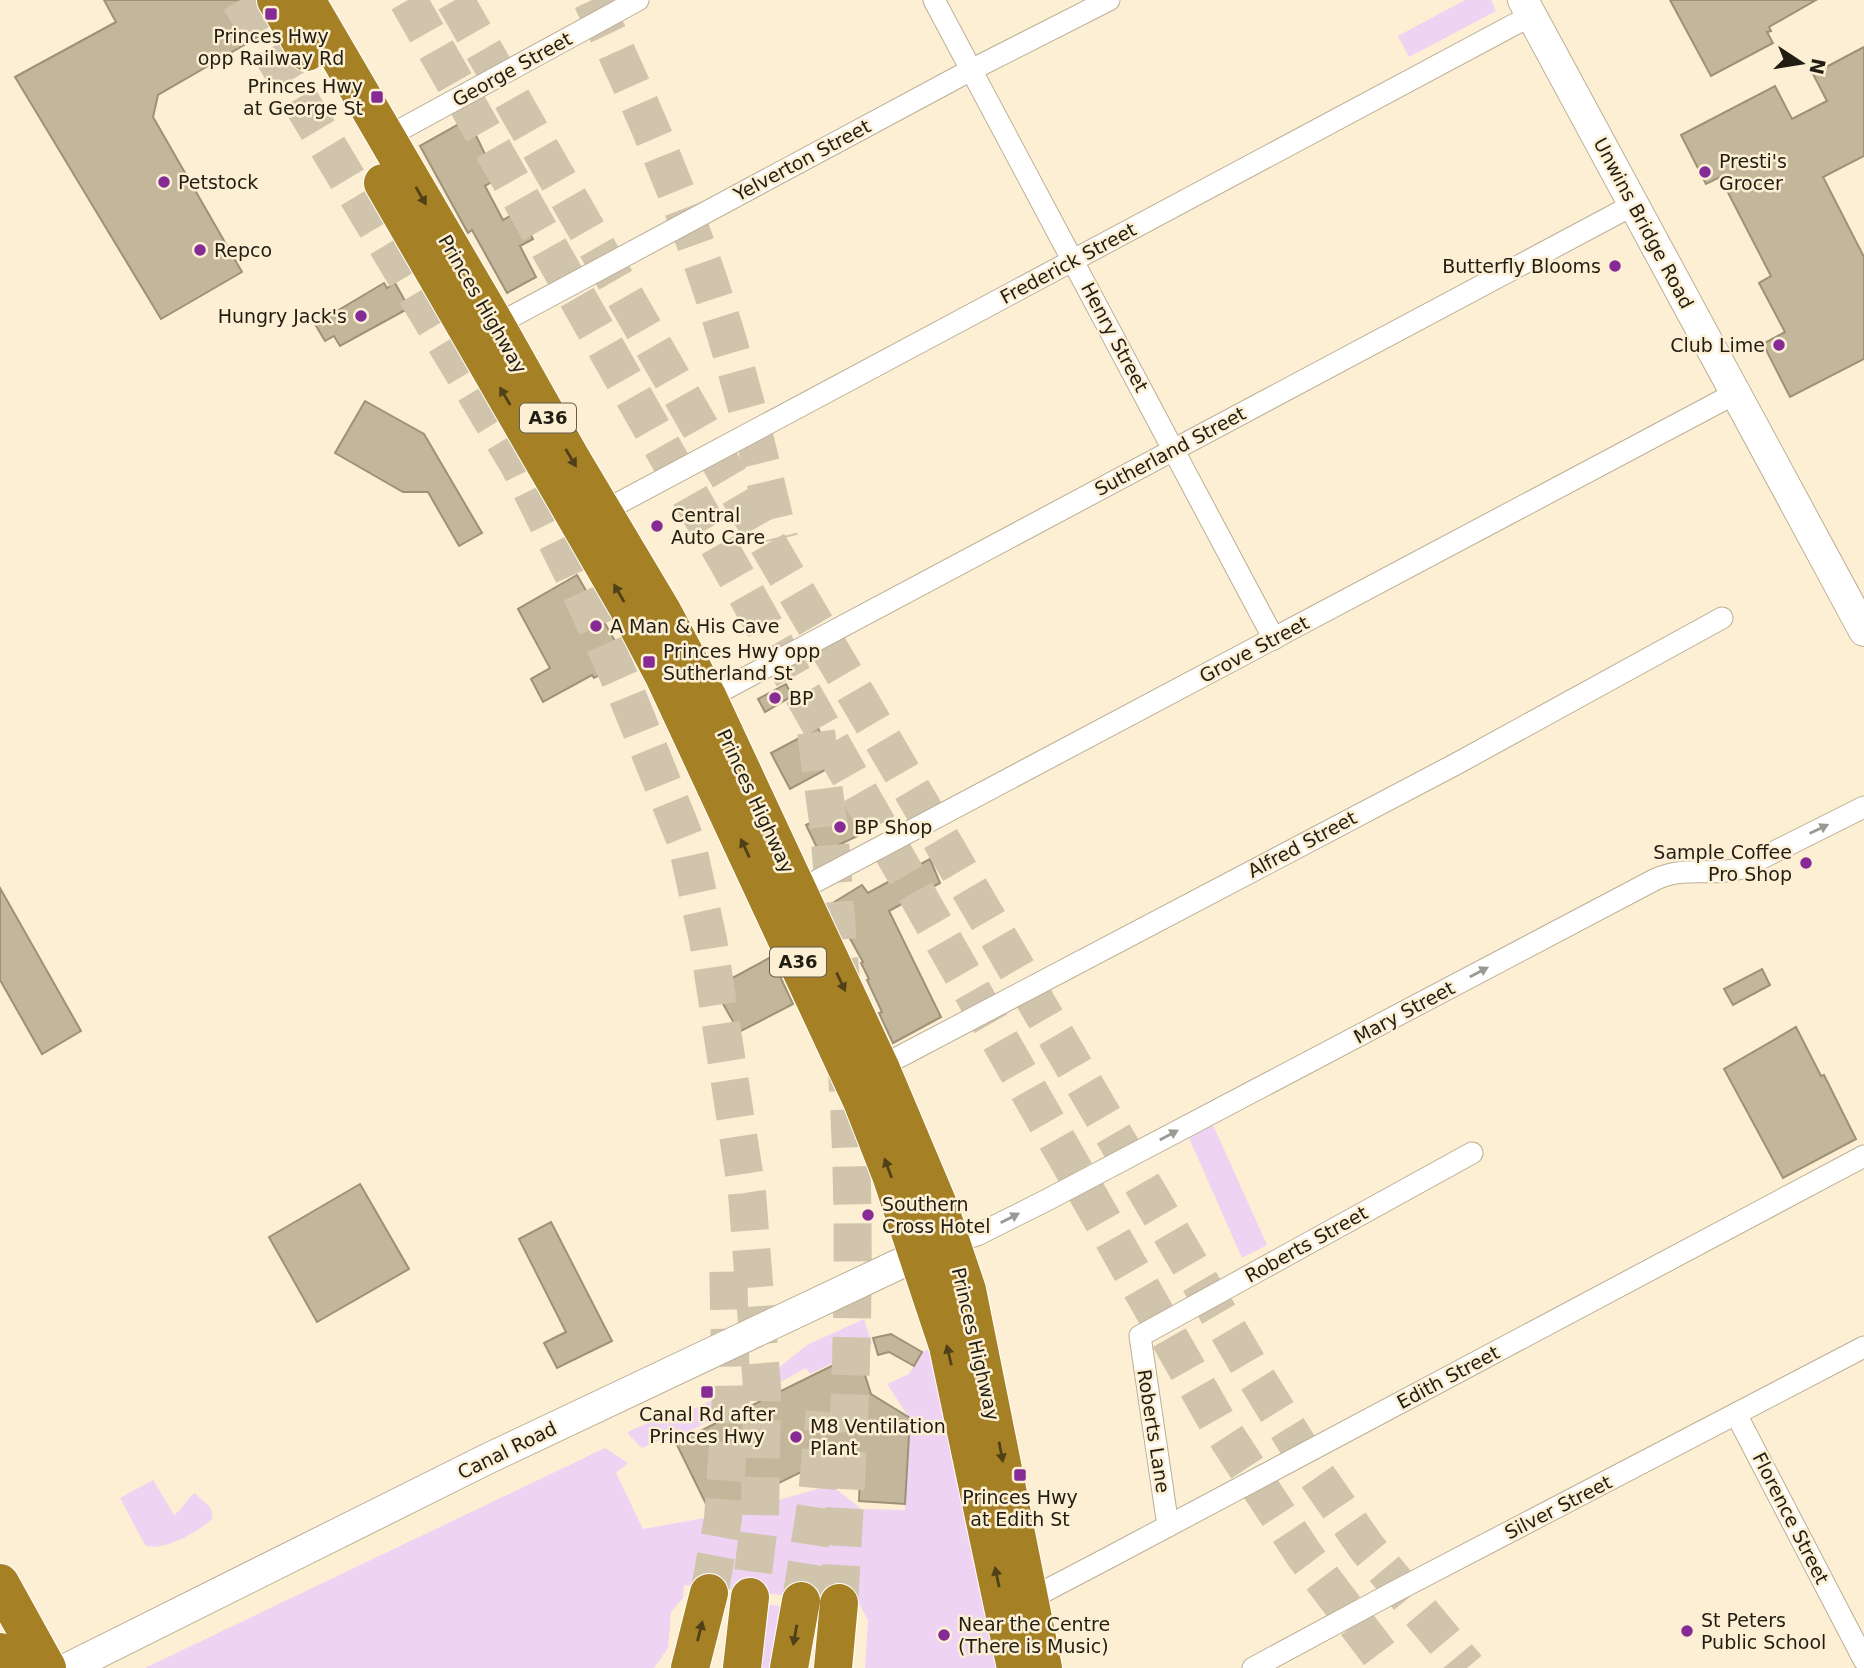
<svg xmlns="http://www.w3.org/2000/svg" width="1864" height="1668" viewBox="0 0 1864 1668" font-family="'DejaVu Sans',sans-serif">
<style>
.green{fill:#eed3f3}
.building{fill:#c3b69b;stroke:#9d9177;stroke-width:2}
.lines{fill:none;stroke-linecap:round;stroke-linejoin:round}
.highway-tunnel{stroke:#d0c5ac;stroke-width:38;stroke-dasharray:38 19;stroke-linecap:butt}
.street-casing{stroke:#bcaf94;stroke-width:23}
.secondary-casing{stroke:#bcaf94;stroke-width:32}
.highway-casing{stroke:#fff;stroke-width:40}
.street{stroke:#fff;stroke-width:21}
.secondary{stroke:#fff;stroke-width:30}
.highway{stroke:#a58025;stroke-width:38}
.oneway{fill:#4f4019}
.oneway2{fill:#9b9994}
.poi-dot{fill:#862b96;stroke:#fcefd3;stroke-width:2.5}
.labels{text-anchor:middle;stroke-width:5;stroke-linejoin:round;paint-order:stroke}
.shield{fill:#fcefd3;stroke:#635c4c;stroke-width:2}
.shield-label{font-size:18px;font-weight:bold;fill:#211d12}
.poi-label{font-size:19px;fill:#211d12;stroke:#fcefd3;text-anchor:start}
.street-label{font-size:19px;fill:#211d12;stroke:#fcefd3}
</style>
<rect width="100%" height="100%" fill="#fcefd3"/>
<g class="green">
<polygon points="1465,0 1491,0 1496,11 1409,57 1398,36"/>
<polygon points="1213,1125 1267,1245 1242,1258 1189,1138"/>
<polygon points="864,1319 872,1344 810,1374 806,1368 681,1436 678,1432 642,1448 629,1435 628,1432 660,1417 689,1411 776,1370 807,1345"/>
<polygon points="929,1349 943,1396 997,1668 865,1668 868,1620 859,1603 684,1585 683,1598 671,1612 668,1648 654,1668 145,1668 605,1448 628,1463 616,1473 643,1529 755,1509 772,1502 831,1485 861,1509 905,1510 909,1440 904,1433 909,1432 910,1419 887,1384 909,1374 922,1352"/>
<path d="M153,1480L174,1515C183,1509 186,1499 195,1493C202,1502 215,1506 212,1519C200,1531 161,1553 145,1545L120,1498Z"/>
<polygon points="771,1605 783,1606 770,1668 760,1668 767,1608"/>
</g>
<g class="building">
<polygon points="104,0 244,0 263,34 158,95 153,117 242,272 161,319 15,77 116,22"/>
<polygon points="1670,0 1816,0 1769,27 1771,31 1767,32 1773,43 1711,76"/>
<polygon points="1864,47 1864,156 1823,177 1864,257 1864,359 1790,397 1763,344 1785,332 1759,283 1771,276 1720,177 1706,184 1681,135 1775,86 1792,119 1827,101 1813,74"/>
<polygon points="468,119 497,179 485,186 503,220 518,211 533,239 520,246 536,277 507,293 472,230 468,233 420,146"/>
<polygon points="384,283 387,288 395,283 409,308 340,346 334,336 325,341 315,324"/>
<polygon points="365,401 424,434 482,533 459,546 428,492 403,492 335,453"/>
<polygon points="577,575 626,660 594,678 592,675 543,702 531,679 550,668 518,609"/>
<polygon points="786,684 792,696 765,712 758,699"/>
<polygon points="818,728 836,764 790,789 771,753"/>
<polygon points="860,799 874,828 820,854 806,825"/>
<polygon points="930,859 940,883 889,911 941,1017 893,1043 879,1013 882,1012 867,980 869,979 861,963 863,962 831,904 862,885 868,893"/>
<polygon points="0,888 81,1031 42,1054 0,980"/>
<polygon points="771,957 793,1004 739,1032 714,988"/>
<polygon points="1762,969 1770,985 1733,1005 1724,989"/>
<polygon points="1796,1027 1821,1076 1824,1075 1856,1139 1783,1178 1724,1069"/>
<polygon points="360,1184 409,1269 317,1322 269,1237"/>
<polygon points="551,1222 612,1341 557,1368 544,1343 566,1332 519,1239"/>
<polygon points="891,1334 922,1352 914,1366 889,1352 878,1355 873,1338"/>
<polygon points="858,1353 871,1394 910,1418 905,1504 859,1501 861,1453 842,1452 756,1494 759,1501 726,1519 722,1510 712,1516 676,1443"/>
</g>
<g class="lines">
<g class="highway-tunnel">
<polyline points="240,0 519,465 572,572 624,688 687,844 708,940 747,1193 762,1388 760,1517 750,1597"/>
<polyline points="408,0 1219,1425 1305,1556 1390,1668"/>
<polyline points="455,0 702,431 1249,1366 1317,1476 1367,1548 1467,1668"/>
<path d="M592,0C632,84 669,168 700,256C733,348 757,444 779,539"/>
<polyline points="816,732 829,829 841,982"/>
<polyline points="709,1593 723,1519 731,1397 728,1257"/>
<polyline points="801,1601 816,1505 825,1412"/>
<path d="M839,1603C850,1427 859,1250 847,1073"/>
</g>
<g class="street-casing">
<g id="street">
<polyline points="934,0 1274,639"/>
<polyline points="387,137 638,0"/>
<polyline points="496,325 971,70 1109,0"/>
<polyline points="604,511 1532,15"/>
<polyline points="708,698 1633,205"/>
<polyline points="792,894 1736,393"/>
<polyline points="880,1067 1456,764 1722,618"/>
<path d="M951,1243L977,1235L1045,1201L1656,879C1688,865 1712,877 1742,868L1864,807"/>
<polyline points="1736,1414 1864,1660"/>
<polyline points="1168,1526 1140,1336 1472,1153"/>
<polyline points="1030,1596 1045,1591 1108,1558 1864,1156"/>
<polyline points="1253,1668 1394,1592 1864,1347"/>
</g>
</g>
<g class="secondary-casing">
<g id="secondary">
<polyline points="1523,0 1864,631"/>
<polyline points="68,1668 485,1460 897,1265 938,1248"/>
</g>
</g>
<g class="highway-casing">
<g id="highway">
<polyline points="276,0 307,52"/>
<polyline points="306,0 496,325 572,460 662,611 708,698 880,1067 939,1207 967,1290 1043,1668"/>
<polyline points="383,183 627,606 663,674 862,1101 891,1175 948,1346 1016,1668"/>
<polyline points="0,1583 47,1668"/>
<polyline points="0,1652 8,1668"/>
<polyline points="690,1668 709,1593"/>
<polyline points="742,1668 750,1597"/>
<polyline points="789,1668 801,1601"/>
<polyline points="833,1668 839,1603"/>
</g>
</g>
<use href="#street" class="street"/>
<use href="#secondary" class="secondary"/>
<use href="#highway" class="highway"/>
</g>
<defs><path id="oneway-solid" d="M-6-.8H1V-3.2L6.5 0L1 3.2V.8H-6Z" transform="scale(1.75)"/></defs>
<g class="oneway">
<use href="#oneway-solid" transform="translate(421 196) rotate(60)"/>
<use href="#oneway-solid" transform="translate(505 396) rotate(-120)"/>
<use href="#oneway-solid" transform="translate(571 458) rotate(59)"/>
<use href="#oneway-solid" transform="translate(619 593) rotate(-120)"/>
<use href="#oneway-solid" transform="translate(745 848) rotate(-115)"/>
<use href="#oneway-solid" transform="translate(841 982) rotate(65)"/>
<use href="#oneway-solid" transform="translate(888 1168) rotate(-110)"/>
<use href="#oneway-solid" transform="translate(949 1355) rotate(-103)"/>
<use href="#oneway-solid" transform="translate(1001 1452) rotate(79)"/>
<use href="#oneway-solid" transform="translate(997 1577) rotate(-102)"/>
<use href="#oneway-solid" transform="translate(700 1631) rotate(-76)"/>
<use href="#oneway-solid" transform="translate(795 1635) rotate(100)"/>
</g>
<g class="oneway2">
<use href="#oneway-solid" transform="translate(1819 829) rotate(-26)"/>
<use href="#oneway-solid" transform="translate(1479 972) rotate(-28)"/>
<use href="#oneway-solid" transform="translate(1169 1135) rotate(-28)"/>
<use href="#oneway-solid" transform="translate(1010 1218) rotate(-27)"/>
</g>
<g class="poi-dot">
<rect x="264" y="7" width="14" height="14" rx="3.5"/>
<rect x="370" y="90" width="14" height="14" rx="3.5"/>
<circle cx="1705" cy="172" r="7"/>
<circle cx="164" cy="182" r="7"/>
<circle cx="200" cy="250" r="7"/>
<circle cx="1615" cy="266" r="7"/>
<circle cx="361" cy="316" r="7"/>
<circle cx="1779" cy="345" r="7"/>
<circle cx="657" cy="526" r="7"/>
<circle cx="596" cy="626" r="7"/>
<rect x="642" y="655" width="14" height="14" rx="3.5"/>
<circle cx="775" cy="698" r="7"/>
<circle cx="840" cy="827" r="7"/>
<circle cx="1806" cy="863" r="7"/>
<circle cx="868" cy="1215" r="7"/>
<rect x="700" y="1385" width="14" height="14" rx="3.5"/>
<circle cx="796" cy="1437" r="7"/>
<rect x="1013" y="1468" width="14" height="14" rx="3.5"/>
<circle cx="1687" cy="1631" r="7"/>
<circle cx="944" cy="1635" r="7"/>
</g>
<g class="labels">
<g class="shield">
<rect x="520" y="403.5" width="56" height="29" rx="5"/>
<rect x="770" y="947.5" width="56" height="29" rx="5"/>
</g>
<g class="shield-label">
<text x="548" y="424">A36</text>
<text x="798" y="968">A36</text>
</g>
<g class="poi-label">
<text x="271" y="43" text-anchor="middle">Princes Hwy<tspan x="271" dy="22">opp Railway Rd</tspan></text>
<text x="363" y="93" text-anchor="end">Princes Hwy<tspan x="363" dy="22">at George St</tspan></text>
<text x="1719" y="168">Presti's<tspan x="1719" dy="22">Grocer</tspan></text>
<text x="178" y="189">Petstock</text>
<text x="214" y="257">Repco</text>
<text x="1601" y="273" text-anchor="end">Butterfly Blooms</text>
<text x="347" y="323" text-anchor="end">Hungry Jack's</text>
<text x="1765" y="352" text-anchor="end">Club Lime</text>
<text x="671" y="522">Central<tspan x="671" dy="22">Auto Care</tspan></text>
<text x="610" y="633">A Man &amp; His Cave</text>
<text x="663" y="658">Princes Hwy opp<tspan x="663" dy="22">Sutherland St</tspan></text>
<text x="789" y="705">BP</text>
<text x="854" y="834">BP Shop</text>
<text x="1792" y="859" text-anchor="end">Sample Coffee<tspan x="1792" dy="22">Pro Shop</tspan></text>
<text x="882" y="1211">Southern<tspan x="882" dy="22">Cross Hotel</tspan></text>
<text x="707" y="1421" text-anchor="middle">Canal Rd after<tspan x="707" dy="22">Princes Hwy</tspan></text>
<text x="810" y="1433">M8 Ventilation<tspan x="810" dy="22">Plant</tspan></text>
<text x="1020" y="1504" text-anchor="middle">Princes Hwy<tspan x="1020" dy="22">at Edith St</tspan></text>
<text x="1701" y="1627">St Peters<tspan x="1701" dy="22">Public School</tspan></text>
<text x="958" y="1631">Near the Centre<tspan x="958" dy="22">(There is Music)</tspan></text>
</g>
<g class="street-label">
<text transform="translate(512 69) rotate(-29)" y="7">George Street</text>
<text transform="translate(802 160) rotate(-28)" y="7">Yelverton Street</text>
<text transform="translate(1644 223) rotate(62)" y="7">Unwins Bridge Road</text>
<text transform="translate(1068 263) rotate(-28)" y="7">Frederick Street</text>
<text transform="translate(483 304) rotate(60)" y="7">Princes Highway</text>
<text transform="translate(1115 337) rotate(62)" y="7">Henry Street</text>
<text transform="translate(1170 451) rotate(-28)" y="7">Sutherland Street</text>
<text transform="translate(1254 649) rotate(-28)" y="7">Grove Street</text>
<text transform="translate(756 801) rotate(65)" y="7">Princes Highway</text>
<text transform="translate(1302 844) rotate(-28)" y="7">Alfred Street</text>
<text transform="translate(1404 1012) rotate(-28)" y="7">Mary Street</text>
<text transform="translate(1306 1244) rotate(-29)" y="7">Roberts Street</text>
<text transform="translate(976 1344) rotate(77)" y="7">Princes Highway</text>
<text transform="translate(1448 1377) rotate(-28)" y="7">Edith Street</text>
<text transform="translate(1154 1431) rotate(81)" y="7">Roberts Lane</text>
<text transform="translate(507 1450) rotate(-26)" y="7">Canal Road</text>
<text transform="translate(1558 1507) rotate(-27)" y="7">Silver Street</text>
<text transform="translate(1791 1518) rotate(63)" y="7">Florence Street</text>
</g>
</g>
<g transform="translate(1801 63) rotate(102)" stroke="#fcefd3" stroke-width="5" paint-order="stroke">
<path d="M0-5L12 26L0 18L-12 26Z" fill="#211d12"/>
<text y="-10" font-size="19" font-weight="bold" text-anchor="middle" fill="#211d12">N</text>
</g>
</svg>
